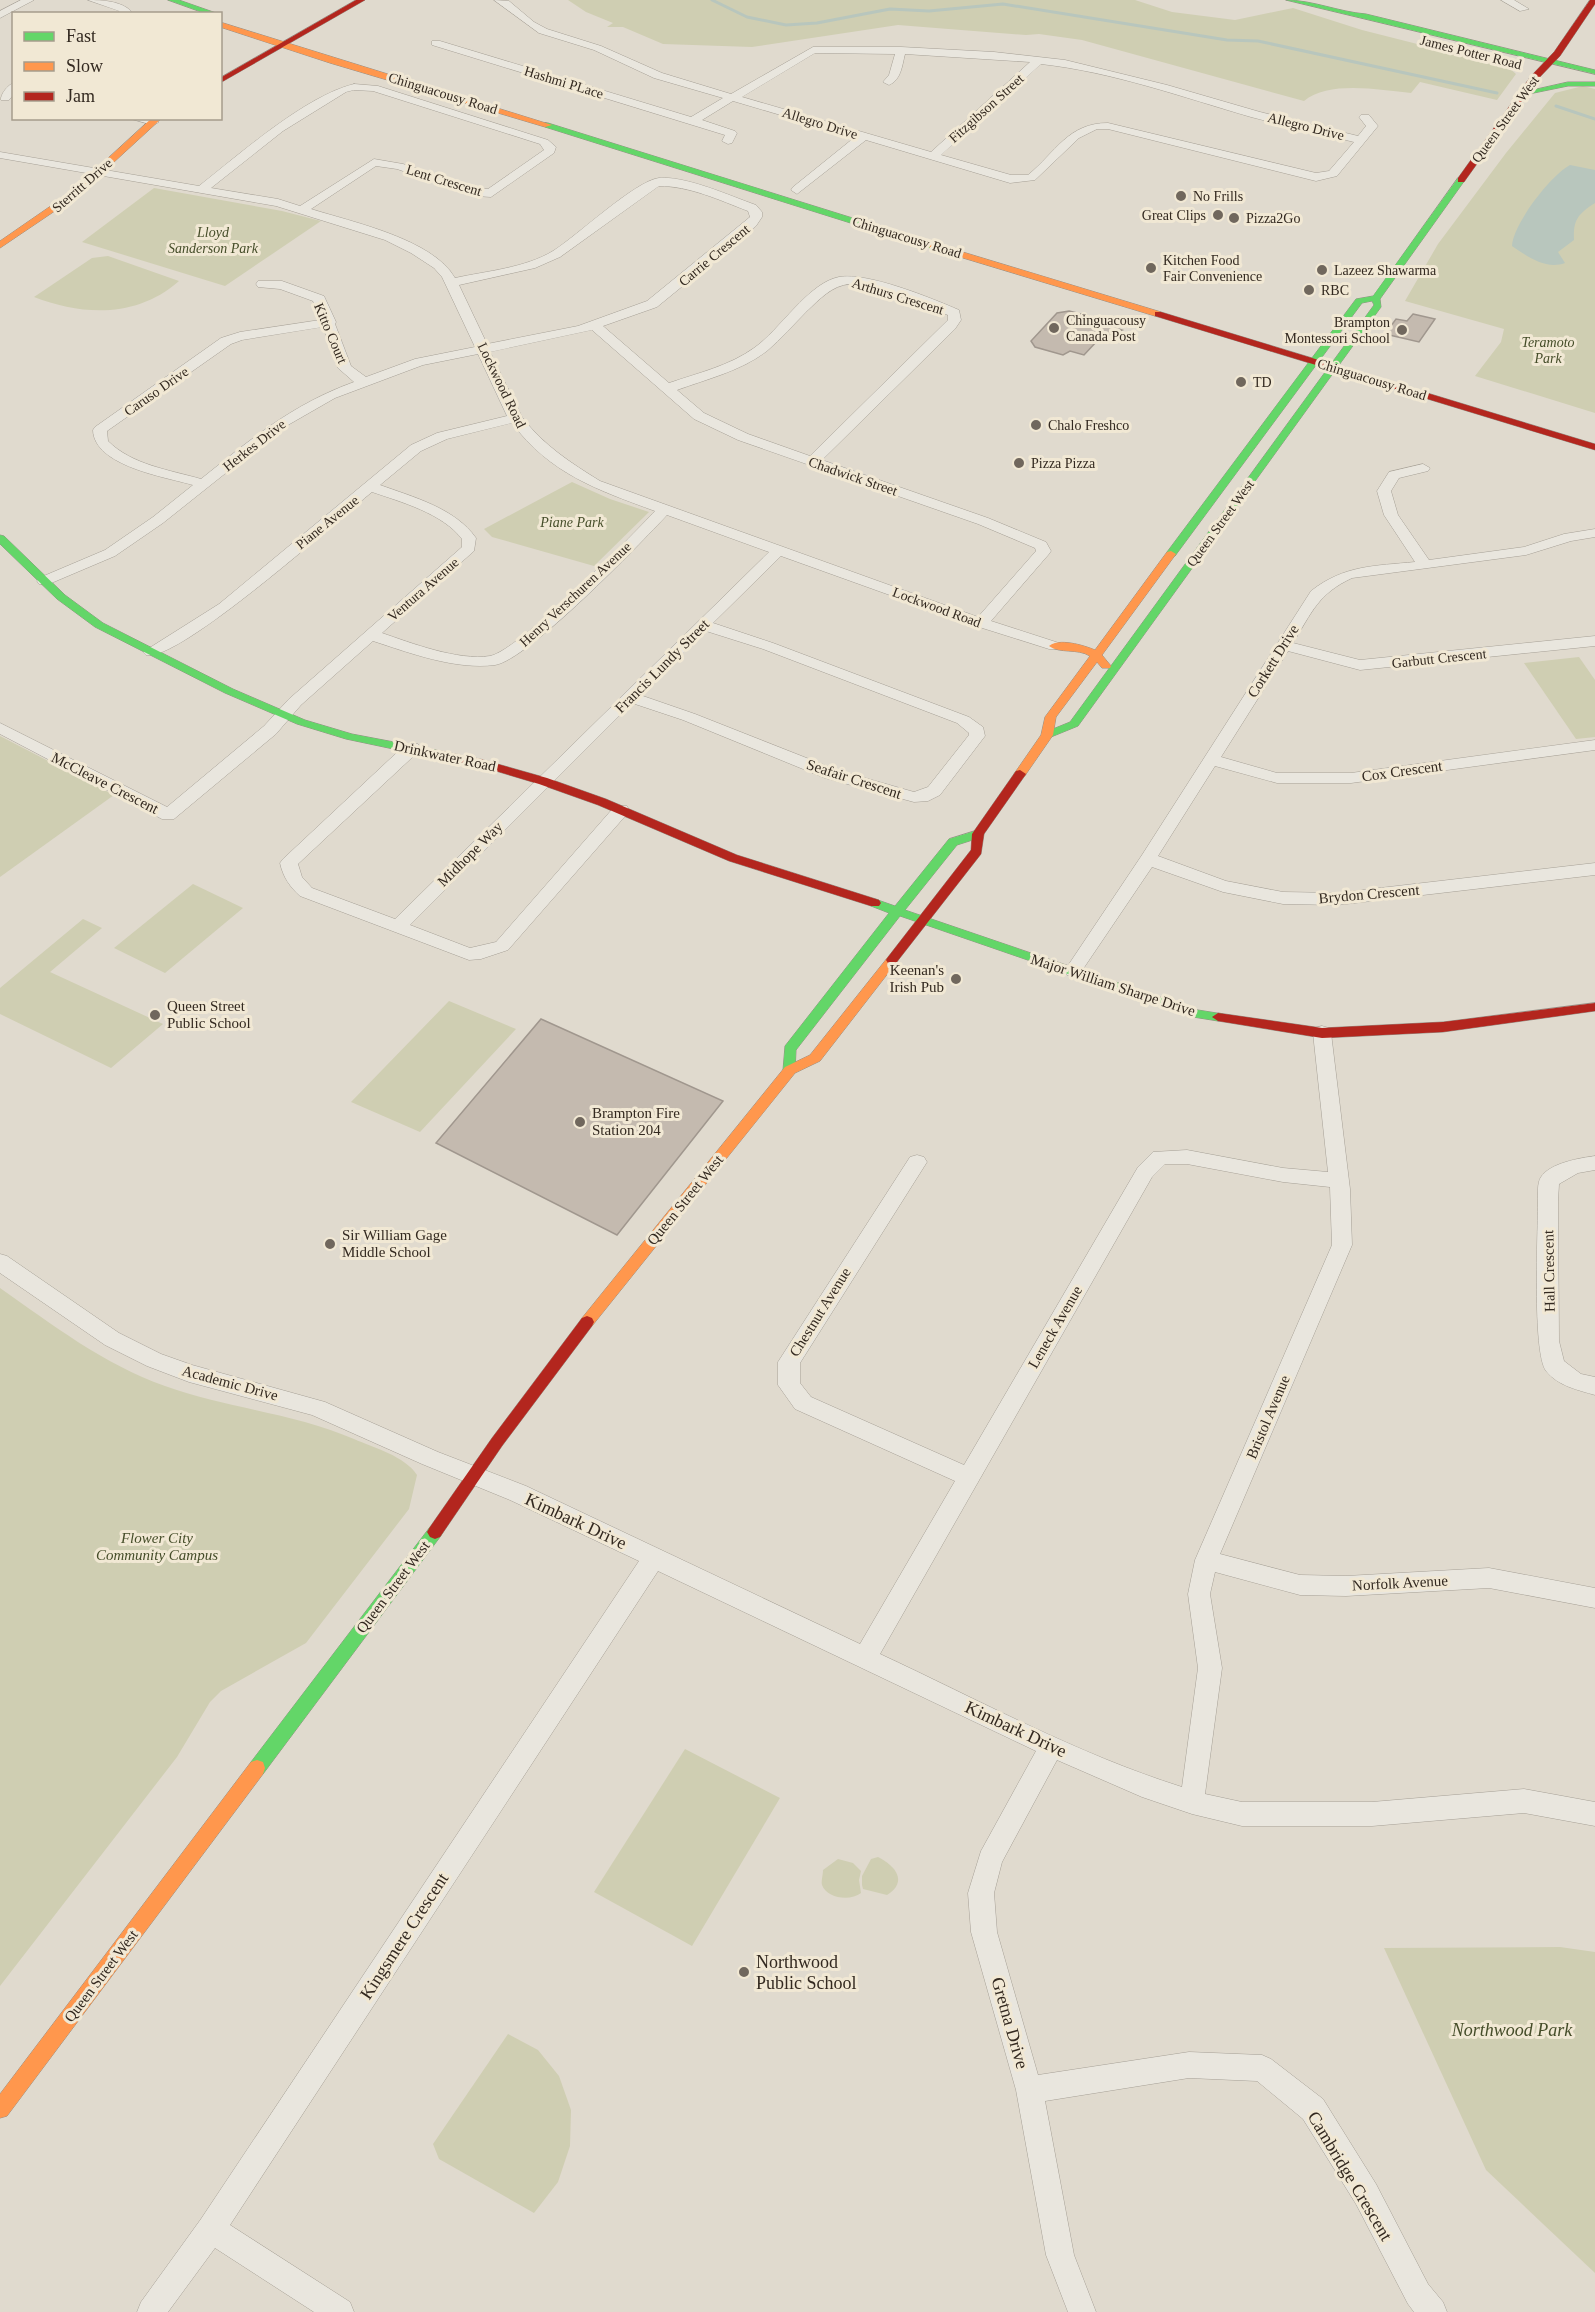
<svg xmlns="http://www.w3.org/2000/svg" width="1595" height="2312" viewBox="0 0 1595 2312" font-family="Georgia,serif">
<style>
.green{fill:#cfceb2}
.water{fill:#b8c6bd}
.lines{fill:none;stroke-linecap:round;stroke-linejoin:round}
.stream{stroke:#b8c6bd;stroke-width:3}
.building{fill:#c4baaf;stroke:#a0978e;stroke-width:1.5}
.street-casing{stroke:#a6a096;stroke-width:1}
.fast-casing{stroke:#958f86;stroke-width:1}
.slow-casing{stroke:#958f86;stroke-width:1}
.jam-casing{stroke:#958f86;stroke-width:1}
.street{fill:#e9e6de;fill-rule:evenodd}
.fast{fill:#63d668;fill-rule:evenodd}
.slow{fill:#ff974d;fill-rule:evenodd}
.jam{fill:#b3261e;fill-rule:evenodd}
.poi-dot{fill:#70675d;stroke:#f1e8d4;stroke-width:2}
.labels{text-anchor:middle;stroke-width:6;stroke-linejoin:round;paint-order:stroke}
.far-street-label{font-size:14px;fill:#332920;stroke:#f1e8d4}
.far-poi-label{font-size:14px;fill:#332920;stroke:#f1e8d4;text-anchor:start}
.far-park-label{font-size:14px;font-style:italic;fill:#454d29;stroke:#f1e8d4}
.street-label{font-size:15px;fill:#332920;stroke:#f1e8d4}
.poi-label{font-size:15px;fill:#332920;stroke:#f1e8d4;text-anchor:start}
.park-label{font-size:15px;font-style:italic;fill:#454d29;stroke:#f1e8d4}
.near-street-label{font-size:18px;fill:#332920;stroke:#f1e8d4}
.near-poi-label{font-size:18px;fill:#332920;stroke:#f1e8d4;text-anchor:start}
.near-park-label{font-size:18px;font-style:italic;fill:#454d29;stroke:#f1e8d4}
</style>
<rect width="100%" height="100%" fill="#e0dace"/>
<g class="green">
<path d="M568,0H1135L1172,12L1235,20L1293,8L1362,30L1508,67L1516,74L1497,100L1420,82L1411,93C1380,90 1329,80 1304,101L1082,40L1039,34L1026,35L898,25L752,47L663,44L623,27H607L613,23L586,12Z"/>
<polygon points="1583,86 1595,89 1595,413 1475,376 1501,342 1504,329 1405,301 1438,244 1506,153 1555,93"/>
<polygon points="154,188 282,211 321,221 225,286 82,242"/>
<path d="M108,256L179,281C137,318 83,316 34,297L92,258Z"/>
<polygon points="572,482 610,499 649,512 594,566 492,537 484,529"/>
<polygon points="1579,657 1595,680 1595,737 1576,739 1524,663"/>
<polygon points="0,736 114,795 0,877"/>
<polygon points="193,884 243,908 165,973 114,948"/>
<polygon points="83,919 102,928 50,972 163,1024 111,1068 0,1014 0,988"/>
<polygon points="449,1001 516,1029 420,1132 351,1102"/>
<path d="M0,1288C53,1325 103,1364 165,1386C226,1408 294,1413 354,1439C374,1448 405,1456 417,1475L409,1509L306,1643L221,1691L210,1702L177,1757L0,1986Z"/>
<polygon points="685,1749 780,1798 692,1946 594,1892"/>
<path d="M878,1857C896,1866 908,1882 887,1895L863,1889L862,1885V1876L871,1859Z"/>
<path d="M838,1859L853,1863L861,1871L859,1880L861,1893C851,1901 827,1899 822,1885C821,1881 823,1875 823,1870Z"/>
<polygon points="1560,1947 1595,1952 1595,2273 1486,2170 1384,1948"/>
<polygon points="508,2034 538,2050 559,2076 571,2110 570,2146 558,2182 534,2213 439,2159 433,2144"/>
</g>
<path class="water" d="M1570,165L1595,170V203C1578,214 1573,220 1574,240L1558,252L1565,263C1546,270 1528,257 1512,246C1513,224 1551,175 1570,165Z"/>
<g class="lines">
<g class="stream">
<polyline points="712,0 747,17 786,25 817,23 890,9 929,11 1003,4 1227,40 1258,41 1497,93"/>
<polyline points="1556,106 1595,119"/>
</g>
</g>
<g class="building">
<polygon points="1069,311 1113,322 1110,326 1122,330 1098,340 1084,355 1070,351 1063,355 1035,347 1031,341 1057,313"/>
<polygon points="1413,314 1435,319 1419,342 1385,334 1396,319 1407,321"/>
<polygon points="541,1019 723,1101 617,1235 436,1143"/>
</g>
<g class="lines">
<g class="street-casing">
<g id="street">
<polygon points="21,0 34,0 0,18 0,11"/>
<path d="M88,0C102,0 121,1 131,11L130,14H120L119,11Z"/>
<path d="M494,0L509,1L534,22L547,29L601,46L662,73L731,94L813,47H901L994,52L1065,60L1167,85L1260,112L1358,136L1366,126L1359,117L1361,115H1369L1378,126L1337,176L1316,181L1108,129H1097L1079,138L1035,180L1010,183L866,140L797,194L791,190L793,187L855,137L733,101L702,120L735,131L737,133L732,143L728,144L722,141L725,135L432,45V41H440L691,117L723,98L654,78L594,50L539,33ZM815,53L895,54L889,75L883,82L889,85C901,80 902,66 905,54L1030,62L931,152L742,97ZM1041,64C1113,72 1182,97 1251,117C1285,126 1319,133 1354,142L1329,171L1316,173L1108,123C1068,123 1056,152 1028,175H1011L941,155Z"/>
<polygon points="1501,0 1514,0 1529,9 1520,11"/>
<path d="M14,83V94L9,100H1C0,95 8,84 14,83Z"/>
<path d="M354,84L378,86L548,140L556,147L554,153L491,197L476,196L397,169L376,166L311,209C352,222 433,239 455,278C487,271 525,268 553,251C577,236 635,181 659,178C687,176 730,196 756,205L762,212V217L756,226L657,307L603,326L669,383C698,373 729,366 754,348C780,330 808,283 839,277C868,272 931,298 959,310L961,320L955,329L822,460L988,518L1046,542L1051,551L1049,554L991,621L1059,643L1062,646L1059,649H1049L976,626L781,556L713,623L773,643L969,717L983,727L985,736L940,795L928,801L914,802L825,778L683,720L632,703L410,925L470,948L496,942L615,806H627L629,810L627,814L508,950L481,959L469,960L300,896C290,887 283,877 280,863L283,859L406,744H418L420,748L418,752L298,864L302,877L312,888L395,919L769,552L667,515C640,544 528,660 495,665C455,670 410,653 373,641L301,705L276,734L174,819H162L0,734V723L167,807L264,726L289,699L462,547V539C442,513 401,502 372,492C339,519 178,663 146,655L143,652L219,604L411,445L437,433L507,416L478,354L423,365L335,398L281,429L163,523L115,556L49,584H39L37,581L39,578L105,550L153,517L193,485C165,477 94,466 93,430L95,427L221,338L240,332L320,320L313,301L280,289L258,287L256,284L258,281H282L324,296L336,322L335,324L351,366L366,377L415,359L475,347L442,277L434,268L411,253L385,240L276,206L0,158V152L199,186C240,154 305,96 354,84ZM354,90L373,91L540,144L544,150L488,189H481L403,164L374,159L300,206L278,199L211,188L283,131L346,92ZM659,186C690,186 719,200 748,211L750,217L647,301L578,326L487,344L459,285L535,268L560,257ZM850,284L893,294L948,315V320L810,456L748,434L704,413L677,390C707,379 741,371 767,351C781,339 794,324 807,311C819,300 832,285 850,284ZM323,327L338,368L354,382C293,404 251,439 201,479C170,470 132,465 108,441L107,431L231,344L242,340ZM592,330L694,419L738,440L978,524L1035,548L1036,551L978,617L600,481C571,463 543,445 522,417L490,352ZM512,423C550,474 598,490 655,511C631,537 518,651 490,656C458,661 411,643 382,633L474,551L476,538C455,508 413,497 380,485L421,451L447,439ZM706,631L763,649L957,723L969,733V735L928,787L914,792L837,770L695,714L640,695Z"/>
<polygon points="128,118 153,118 159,122 153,125"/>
<path d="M1423,464L1430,468L1428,471L1399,478L1391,491L1398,515L1429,560L1524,547L1564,534L1595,529V537L1571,541L1526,555L1352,578C1318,594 1312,612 1293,643L1360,660L1595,636V646L1360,670L1288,651L1221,757L1277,773H1351L1595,740V750L1351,783H1277L1215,766L1158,856L1226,881L1283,892L1337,893L1595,863V875L1337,905L1283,904L1223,892L1152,867L1079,975L1073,977L1067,975L1064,971L1067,967L1142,855L1311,591C1344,565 1375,566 1415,562L1384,515L1377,491L1389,472Z"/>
<path d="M1322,1026L1329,1028L1331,1033L1350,1189L1352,1245L1220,1554L1300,1575L1346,1576L1489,1568L1595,1588V1608L1489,1588L1346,1596L1300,1595L1215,1572L1210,1594L1222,1668L1205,1794L1242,1802H1372L1524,1789L1595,1802V1826L1524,1813L1372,1826H1242L1192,1814L1142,1797L1057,1760L1002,1862L994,1893L997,1932L1038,2075L1189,2052L1262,2055L1271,2059L1323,2099L1376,2184L1428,2284L1443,2302L1447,2312H1414L1408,2304L1356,2204L1303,2119L1257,2081L1189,2078L1045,2101L1074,2255L1096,2312H1068L1046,2255L1016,2090L971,1932L968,1893L981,1851L1036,1751L658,1571L230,2225L350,2302L354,2312H314L215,2248L168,2312H137L141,2302L201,2219L639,1561L510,1500L422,1464L312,1415L189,1382L147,1366L105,1345L0,1273V1254L7,1256L119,1333L161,1354L192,1365L325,1402L438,1452L526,1486L860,1644L955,1481L795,1409L778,1385V1362L910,1157L917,1155L924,1157L927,1162L800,1363V1383L811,1397L964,1465L1138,1167L1153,1152L1187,1150L1283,1168L1328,1172L1313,1033L1315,1028ZM1165,1164H1187L1283,1182L1330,1187L1332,1245L1195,1560L1188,1594L1198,1668L1182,1787C1077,1754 979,1700 880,1654L1152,1177Z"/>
<path d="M1595,1156V1170L1578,1173L1559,1184L1558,1201L1559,1341L1564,1361L1581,1374L1595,1377V1395C1578,1390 1558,1386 1546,1371C1532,1352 1538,1230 1538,1201C1538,1194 1537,1183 1541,1177C1550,1163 1580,1158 1595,1156Z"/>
</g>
</g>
<g class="fast-casing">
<g id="fast">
<polygon points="168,0 179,0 219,14 207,14"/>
<path d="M1286,0C1313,0 1339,12 1366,14L1595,70V74Z"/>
<polygon points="1568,82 1595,82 1595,86 1568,86 1524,95 1520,93"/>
<polygon points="548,123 936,244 937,246 930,248 545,127 545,123"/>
<polygon points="1458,178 1465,180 1380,299 1381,307 1078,726 1051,737 1043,737 1043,733 1070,722 1374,305 1372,301 1362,303 1175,556 1167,556 1167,552 1356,299 1373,296"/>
<polygon points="0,535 4,536 65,595 103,623 233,689 305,720 352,734 436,750 442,754 436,758 346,739 297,724 225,693 95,627 57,599 0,544"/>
<polygon points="978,830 984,834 982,837 957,845 905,910 1198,1010 1223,1014 1224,1017 1223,1020 1218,1021 1193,1017 900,916 796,1050 795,1073 785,1073 783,1070 785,1046 889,913 871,906 869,903 871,900 875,899 895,906 949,839"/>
<polygon points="435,1525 440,1527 443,1532 440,1537 263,1774 257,1776 251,1774 249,1768 251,1762 430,1527"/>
</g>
</g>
<g class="slow-casing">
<g id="slow">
<polygon points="220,22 552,125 545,127 330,63 220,27"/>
<polygon points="152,118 162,118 77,196 0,248 0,241 71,192"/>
<polygon points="933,243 1161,312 1162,314 1155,316 930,248 929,246"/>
<path d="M1171,551L1176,554L1102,655L1111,666L1110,668H1102L1097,662L1056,717L1053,735L1024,777H1016L1014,774L1041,735L1045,717L1090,656C1077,648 1060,654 1049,646C1059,638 1083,645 1095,650L1167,552Z"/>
<polygon points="892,956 896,957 898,960 896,963 820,1061 795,1073 592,1326 582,1326 580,1322 582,1318 785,1067 810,1055 888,957"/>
<polygon points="257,1760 263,1762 265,1768 263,1774 7,2116 0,2118 0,2094 251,1762"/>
</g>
</g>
<g class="jam-casing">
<g id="jam">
<polygon points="356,0 365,0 220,83 220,78"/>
<polygon points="1590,0 1595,0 1595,4 1560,56 1537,80 1464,182 1458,182 1458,178 1531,76 1554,52"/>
<polygon points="1155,312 1161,312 1595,444 1595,450 1155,316"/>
<polygon points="436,750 480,759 547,778 606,799 737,855 879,900 881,903 879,906 871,906 729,861 598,805 539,784 479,766 432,756 432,752"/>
<polygon points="1020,770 1026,774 984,834 981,854 896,963 888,963 886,960 888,957 971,850 972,834 1016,771"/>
<polygon points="1595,1003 1595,1011 1443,1032 1322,1038 1218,1021 1212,1017 1218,1013 1322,1028 1443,1022"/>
<polygon points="587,1316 592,1318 594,1322 592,1326 502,1446 440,1537 435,1539 430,1537 427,1532 430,1527 492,1438 582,1318"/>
</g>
</g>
<use href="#street" class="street"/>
<use href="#fast" class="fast"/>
<use href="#slow" class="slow"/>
<use href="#jam" class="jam"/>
</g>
<g class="poi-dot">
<circle cx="1181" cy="196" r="6"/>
<circle cx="1218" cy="215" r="6"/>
<circle cx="1234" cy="218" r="6"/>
<circle cx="1151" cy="268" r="6"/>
<circle cx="1322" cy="270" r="6"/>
<circle cx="1309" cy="290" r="6"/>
<circle cx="1054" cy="328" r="6"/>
<circle cx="1402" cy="330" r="6"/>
<circle cx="1241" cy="382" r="6"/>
<circle cx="1036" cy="425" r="6"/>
<circle cx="1019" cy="463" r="6"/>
<circle cx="956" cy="979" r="6"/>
<circle cx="155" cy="1015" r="6"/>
<circle cx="580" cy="1122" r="6"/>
<circle cx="330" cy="1244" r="6"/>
<circle cx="744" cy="1972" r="6"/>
</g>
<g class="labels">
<g class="far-street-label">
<text transform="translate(1471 52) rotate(14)" y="5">James Potter Road</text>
<text transform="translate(564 82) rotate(17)" y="5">Hashmi PLace</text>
<text transform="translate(443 93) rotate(17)" y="5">Chinguacousy Road</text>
<text transform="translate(986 108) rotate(-42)" y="5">Fitzgibson Street</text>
<text transform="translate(1505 119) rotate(-54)" y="5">Queen Street West</text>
<text transform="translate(820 123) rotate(17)" y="5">Allegro Drive</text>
<text transform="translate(1306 126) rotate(14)" y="5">Allegro Drive</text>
<text transform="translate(444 180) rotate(17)" y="5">Lent Crescent</text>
<text transform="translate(82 185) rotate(-41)" y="5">Sterritt Drive</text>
<text transform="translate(907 237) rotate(17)" y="5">Chinguacousy Road</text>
<text transform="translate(714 255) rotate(-40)" y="5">Carrie Crescent</text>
<text transform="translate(898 296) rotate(17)" y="5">Arthurs Crescent</text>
<text transform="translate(331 333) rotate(67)" y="5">Kitto Court</text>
<text transform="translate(1372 379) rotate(17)" y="5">Chinguacousy Road</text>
<text transform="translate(502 385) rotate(64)" y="5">Lockwood Road</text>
<text transform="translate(156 391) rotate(-35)" y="5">Caruso Drive</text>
<text transform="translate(254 445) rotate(-38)" y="5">Herkes Drive</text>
<text transform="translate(853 476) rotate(19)" y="5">Chadwick Street</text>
<text transform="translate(327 522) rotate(-39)" y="5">Piane Avenue</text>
<text transform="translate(1220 523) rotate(-54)" y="5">Queen Street West</text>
<text transform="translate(423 589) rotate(-41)" y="5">Ventura Avenue</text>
<text transform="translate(575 594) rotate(-43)" y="5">Henry Verschuren Avenue</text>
<text transform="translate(937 607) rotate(20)" y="5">Lockwood Road</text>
<text transform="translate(1439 658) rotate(-6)" y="5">Garbutt Crescent</text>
</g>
<g class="far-poi-label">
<text x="1193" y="201">No Frills</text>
<text x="1206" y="220" text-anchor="end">Great Clips</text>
<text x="1246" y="223">Pizza2Go</text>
<text x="1163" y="265">Kitchen Food<tspan x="1163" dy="16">Fair Convenience</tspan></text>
<text x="1334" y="275">Lazeez Shawarma</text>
<text x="1321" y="295">RBC</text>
<text x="1066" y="325">Chinguacousy<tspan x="1066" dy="16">Canada Post</tspan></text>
<text x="1390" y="327" text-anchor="end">Brampton<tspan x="1390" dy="16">Montessori School</tspan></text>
<text x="1253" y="387">TD</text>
<text x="1048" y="430">Chalo Freshco</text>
<text x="1031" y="468">Pizza Pizza</text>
</g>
<g class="far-park-label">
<text x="213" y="237">Lloyd<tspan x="213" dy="16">Sanderson Park</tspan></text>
<text x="1548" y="347">Teramoto<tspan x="1548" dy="16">Park</tspan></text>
<text x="572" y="527">Piane Park</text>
</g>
<g class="street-label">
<text transform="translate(1273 661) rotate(-58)" y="5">Corkett Drive</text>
<text transform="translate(662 666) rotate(-45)" y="5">Francis Lundy Street</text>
<text transform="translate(445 756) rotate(12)" y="5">Drinkwater Road</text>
<text transform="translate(1402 771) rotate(-8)" y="5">Cox Crescent</text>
<text transform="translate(854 779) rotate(18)" y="5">Seafair Crescent</text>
<text transform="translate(105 783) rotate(27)" y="5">McCleave Crescent</text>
<text transform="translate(470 854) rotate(-45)" y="5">Midhope Way</text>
<text transform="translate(1369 894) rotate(-5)" y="5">Brydon Crescent</text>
<text transform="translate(1113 985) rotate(18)" y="5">Major William Sharpe Drive</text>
<text transform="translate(685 1200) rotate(-51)" y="5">Queen Street West</text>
<text transform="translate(1549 1271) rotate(-91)" y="5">Hall Crescent</text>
<text transform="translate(820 1312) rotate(-58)" y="5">Chestnut Avenue</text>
<text transform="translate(1055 1327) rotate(-60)" y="5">Leneck Avenue</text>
<text transform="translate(230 1383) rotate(15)" y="5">Academic Drive</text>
<text transform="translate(1268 1417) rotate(-67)" y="5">Bristol Avenue</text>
<text transform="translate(1400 1583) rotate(-3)" y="5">Norfolk Avenue</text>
<text transform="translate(393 1587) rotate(-53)" y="5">Queen Street West</text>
<text transform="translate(101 1976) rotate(-53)" y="5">Queen Street West</text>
</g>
<g class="poi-label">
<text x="944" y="975" text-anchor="end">Keenan's<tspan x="944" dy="17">Irish Pub</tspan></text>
<text x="167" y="1011">Queen Street<tspan x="167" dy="17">Public School</tspan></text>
<text x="592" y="1118">Brampton Fire<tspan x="592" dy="17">Station 204</tspan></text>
<text x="342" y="1240">Sir William Gage<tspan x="342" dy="17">Middle School</tspan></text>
</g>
<g class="park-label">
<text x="157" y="1543">Flower City<tspan x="157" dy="17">Community Campus</tspan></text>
</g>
<g class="near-street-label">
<text transform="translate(576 1521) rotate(25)" y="6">Kimbark Drive</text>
<text transform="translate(1016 1729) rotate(25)" y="6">Kimbark Drive</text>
<text transform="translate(404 1936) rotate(-57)" y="6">Kingsmere Crescent</text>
<text transform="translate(1010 2023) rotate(74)" y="6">Gretna Drive</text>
<text transform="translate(1350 2176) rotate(59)" y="6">Cambridge Crescent</text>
</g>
<g class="near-poi-label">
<text x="756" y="1968">Northwood<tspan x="756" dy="21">Public School</tspan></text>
</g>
<g class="near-park-label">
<text x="1512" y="2036">Northwood Park</text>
</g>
</g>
<rect x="12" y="12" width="210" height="108" fill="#f1e8d4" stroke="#a59c8c" stroke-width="1.5"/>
<rect x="24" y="32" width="30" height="9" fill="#63d668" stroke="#a59c8c" stroke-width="1.5"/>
<text x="66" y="42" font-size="18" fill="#332920">Fast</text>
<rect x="24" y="62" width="30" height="9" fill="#ff974d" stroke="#a59c8c" stroke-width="1.5"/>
<text x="66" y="72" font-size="18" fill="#332920">Slow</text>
<rect x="24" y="92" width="30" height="9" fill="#b3261e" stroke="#a59c8c" stroke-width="1.5"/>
<text x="66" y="102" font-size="18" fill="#332920">Jam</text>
</svg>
